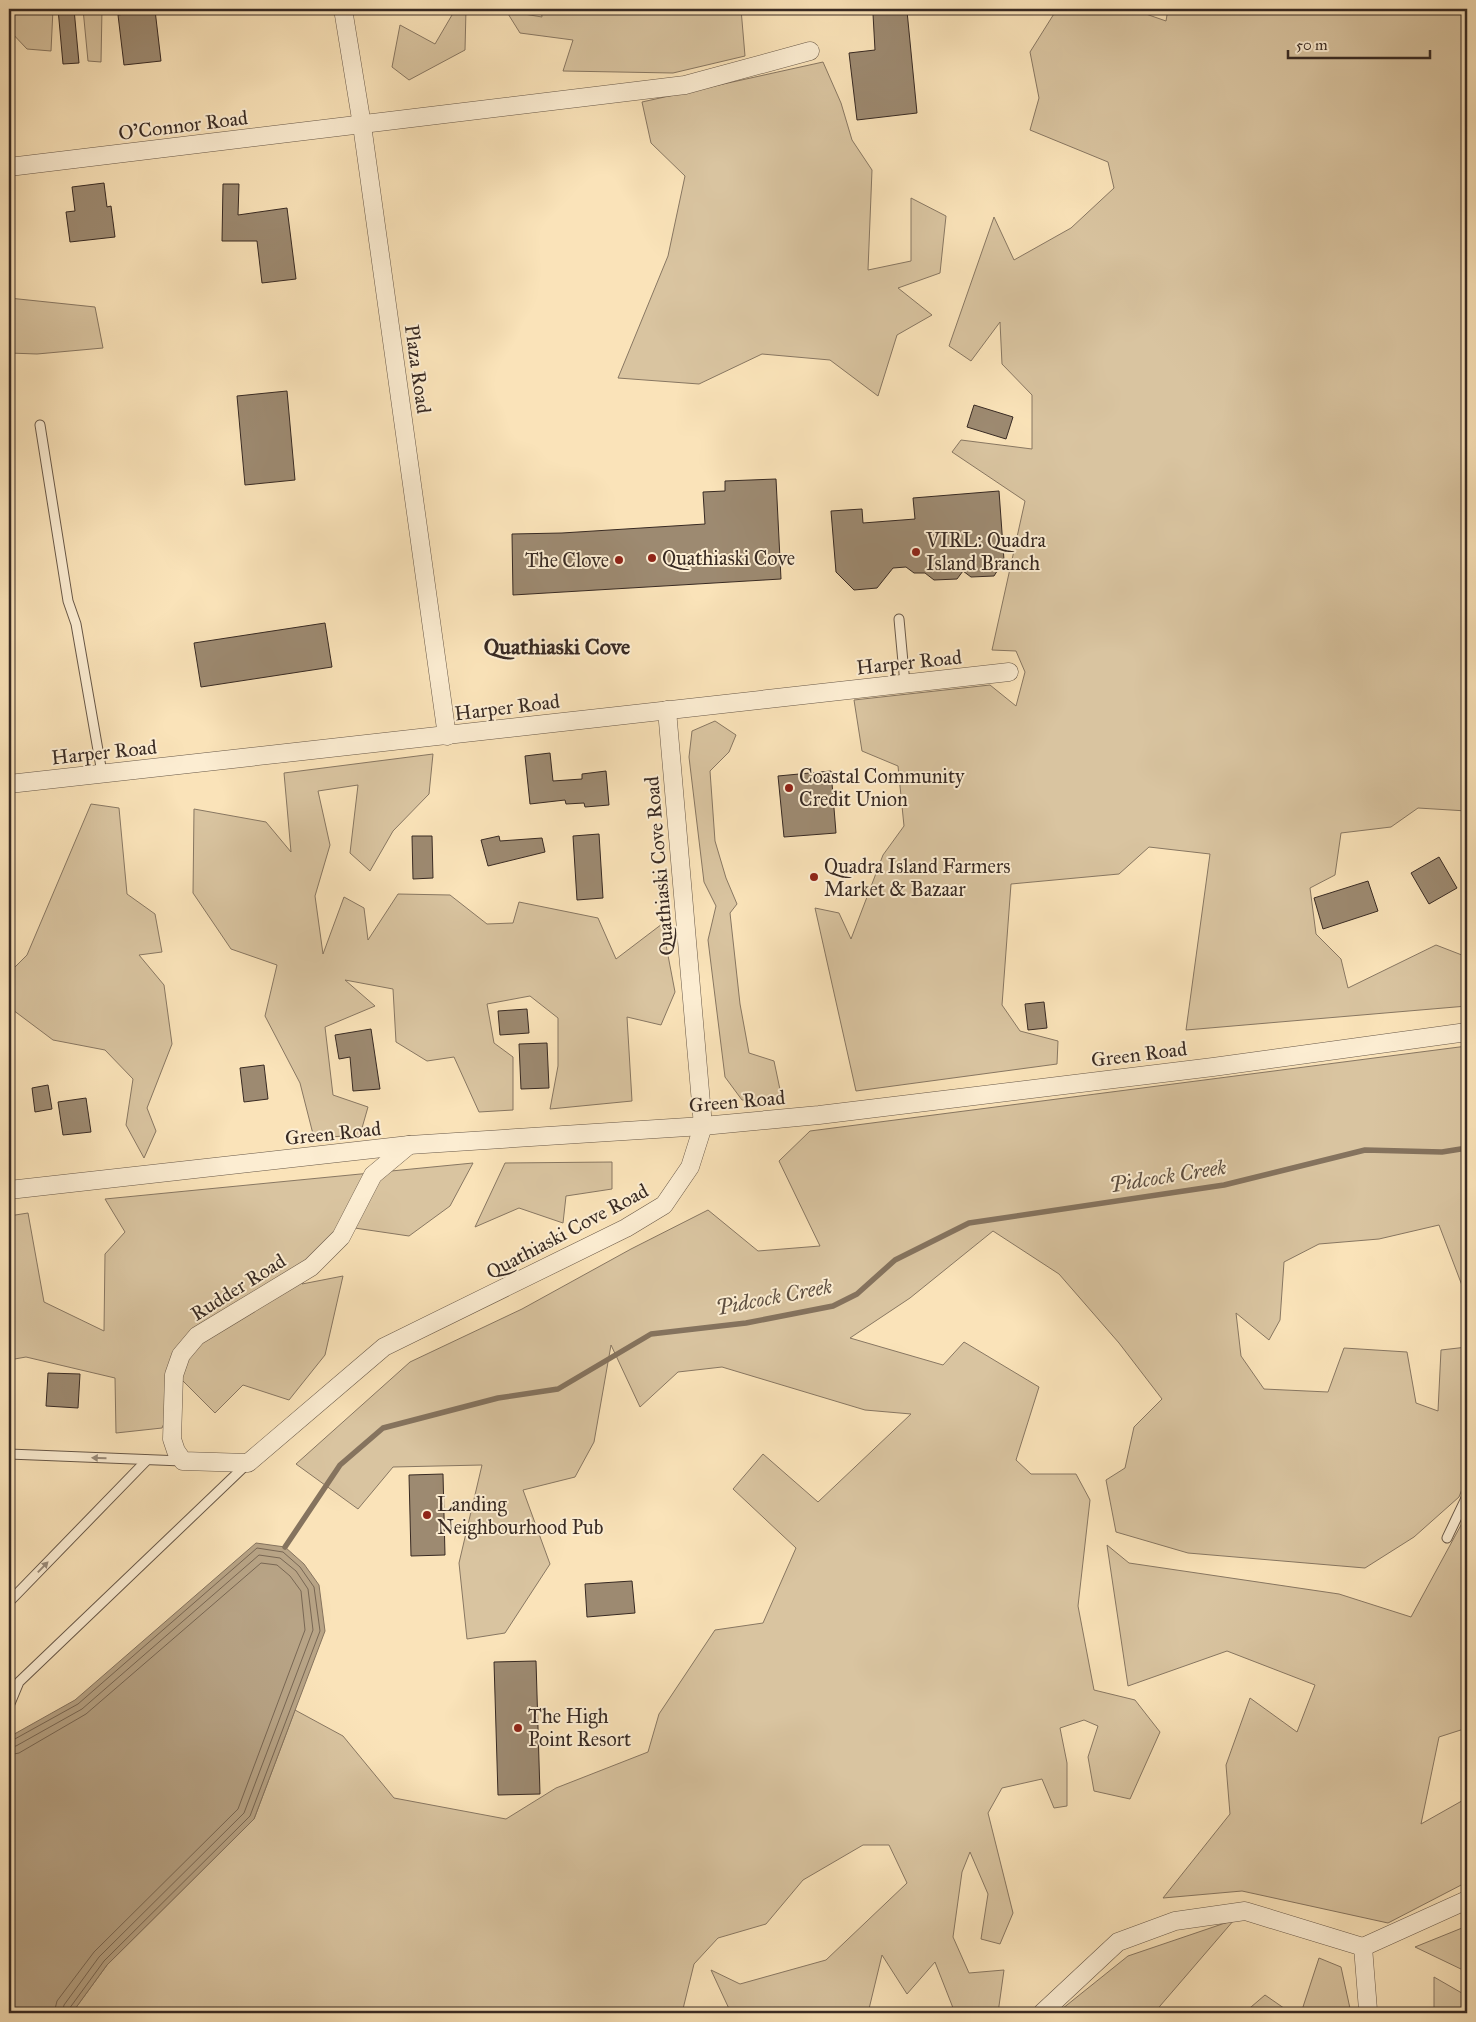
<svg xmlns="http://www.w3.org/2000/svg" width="1476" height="2022" viewBox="0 0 1476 2022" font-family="'IM FELL Great Primer',serif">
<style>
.green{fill:#d9c4a0;stroke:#887762}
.water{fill:#b8a486;stroke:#85735e}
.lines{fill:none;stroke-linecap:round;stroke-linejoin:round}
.shore{stroke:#786754;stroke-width:1}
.stream{stroke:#85735e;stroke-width:5.5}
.building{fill:#9d8a71;stroke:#382a23}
.lane-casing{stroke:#685848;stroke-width:11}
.street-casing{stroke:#685848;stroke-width:19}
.lane{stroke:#fcedd2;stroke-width:9}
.street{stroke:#fcedd2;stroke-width:18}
.oneway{fill:#9a8c7a}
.poi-dot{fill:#8f2418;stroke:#fcedd2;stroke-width:2}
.labels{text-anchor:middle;stroke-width:4;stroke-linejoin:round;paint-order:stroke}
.street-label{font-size:20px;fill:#382a23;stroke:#fcedd2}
.poi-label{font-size:20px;fill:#382a23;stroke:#fcedd2;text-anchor:start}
.water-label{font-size:21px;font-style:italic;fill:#5e4f41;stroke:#fcedd2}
.quarter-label{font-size:22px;font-weight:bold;fill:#382a23;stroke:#fcedd2}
</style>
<rect width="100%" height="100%" fill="#fae3b9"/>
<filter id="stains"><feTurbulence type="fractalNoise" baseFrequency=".004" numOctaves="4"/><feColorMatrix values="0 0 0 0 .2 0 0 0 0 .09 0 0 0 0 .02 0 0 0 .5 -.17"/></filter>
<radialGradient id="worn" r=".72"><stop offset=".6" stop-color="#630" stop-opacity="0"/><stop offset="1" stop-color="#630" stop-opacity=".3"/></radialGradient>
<g class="green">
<polygon points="9,9 53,9 51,51 27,49 9,30"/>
<polygon points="83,9 102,9 101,62 88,61"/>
<polygon points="451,9 466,9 465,50 409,80 392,67 400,25 435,44 452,15"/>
<polygon points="505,9 522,9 524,14 542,17 541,9 741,9 745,56 673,73 563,71 573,40 520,33"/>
<polygon points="1057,9 1140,9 1143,13 1166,21 1168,9 1467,9 1467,811 1418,808 1391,827 1341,833 1335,875 1310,888 1316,934 1341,959 1348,988 1436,945 1467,957 1467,1006 1186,1030 1210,854 1149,847 1119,874 1011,884 1002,1005 1020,1031 1058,1041 1057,1064 856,1091 815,908 839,913 851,939 883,855 904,826 898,766 862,751 854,700 990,685 1016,706 1025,672 1016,651 992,650 1025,501 952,452 961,440 1032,449 1032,395 1002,364 1000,322 971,361 949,346 994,217 1014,260 1071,228 1114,188 1108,162 1030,130 1039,98 1030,52"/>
<polygon points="823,62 841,103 852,140 872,170 868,270 911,261 911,198 946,216 940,273 898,288 932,315 897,335 878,396 830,360 762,354 699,384 618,378 668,256 685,176 651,143 642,102"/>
<polygon points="9,298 95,307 103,348 37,354 9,353"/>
<polygon points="715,721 736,735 729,752 710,771 715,841 726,878 737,904 730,913 740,1004 749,1053 774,1061 782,1099 742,1100 725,1077 708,940 716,906 704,882 689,757 692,731"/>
<polygon points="433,754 429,794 393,831 370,871 350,853 358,785 318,791 330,845 315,896 323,954 344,897 364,908 368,940 398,894 450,895 487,924 513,923 519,902 598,918 616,959 662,924 675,992 661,1025 627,1017 632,1101 550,1109 558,1066 558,1018 530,996 487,1004 494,1043 513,1057 513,1110 479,1112 454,1057 427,1061 396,1042 393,989 345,980 375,1006 325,1027 333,1095 368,1107 360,1135 314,1138 300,1083 265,1016 277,965 231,949 193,893 194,809 266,822 291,852 284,773"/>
<polygon points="91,804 119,808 127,894 155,914 162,952 139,955 164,985 172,1044 147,1108 156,1131 144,1158 126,1125 133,1079 105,1050 53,1040 9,1007 9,973 27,955"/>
<polygon points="1467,1046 1467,1287 1463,1288 1439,1225 1379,1239 1319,1244 1284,1262 1280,1320 1269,1340 1236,1313 1241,1356 1264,1389 1328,1392 1344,1348 1407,1352 1416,1403 1438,1411 1441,1350 1467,1347 1467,1476 1459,1497 1414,1537 1365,1568 1188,1553 1116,1532 1106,1480 1125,1468 1134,1427 1162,1399 1119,1343 1059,1274 993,1231 910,1298 850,1338 943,1365 964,1342 1039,1387 1016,1460 1031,1474 1076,1474 1090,1500 1078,1606 1094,1690 1135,1700 1160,1732 1130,1799 1094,1791 1088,1757 1098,1726 1084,1720 1060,1728 1067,1763 1067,1806 1054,1808 1042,1779 1002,1788 988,1813 1013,1913 1000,1944 981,1939 988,1894 970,1852 962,1872 953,1937 969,1973 1004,1970 998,2013 955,2013 935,1962 907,1994 882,1955 868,2013 731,2013 711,1970 740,1984 826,1960 907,1883 889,1845 863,1845 803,1880 766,1924 718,1938 694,1964 682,2013 72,2013 107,1965 254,1819 295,1710 343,1736 394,1798 506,1819 556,1788 648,1752 659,1714 715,1630 763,1623 796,1548 733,1489 763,1454 818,1502 911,1414 865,1410 722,1367 678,1372 640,1407 611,1345 594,1442 575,1477 523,1490 550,1564 505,1633 467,1639 459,1563 482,1465 393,1467 358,1509 296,1464 410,1362 522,1309 631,1249 708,1210 758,1251 820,1246 779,1161 810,1131"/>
<polygon points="612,1162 612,1189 566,1196 563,1223 519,1208 475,1227 505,1163"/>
<polygon points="473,1163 450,1206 409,1236 341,1226 302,1284 343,1276 325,1355 289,1400 243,1385 215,1413 183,1381 162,1428 116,1433 115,1378 26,1357 9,1360 9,1216 28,1213 44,1302 104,1331 105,1254 125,1232 105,1199"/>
<polygon points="1467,1514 1467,1728 1439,1737 1421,1824 1467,1798 1467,1882 1388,1923 1242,1891 1163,1898 1230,1814 1226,1765 1250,1698 1297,1732 1315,1685 1227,1651 1128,1686 1107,1545 1129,1563 1339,1594 1411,1617"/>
<polygon points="1234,1920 1154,2013 1057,2013 1128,1956"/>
<polygon points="1467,1926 1467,1969 1463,1970 1415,1947"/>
<polygon points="1319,1958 1341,1967 1351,2013 1301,2013"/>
<polygon points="1434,1977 1467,1996 1467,2013 1434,2013"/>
<polygon points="1265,1995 1291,2013 1244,2013"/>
</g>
<polygon class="water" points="256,1543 285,1547 304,1564 319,1585 325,1631 254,1819 107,1965 72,2013 9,2013 9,1737 75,1700"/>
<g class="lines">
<g class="shore">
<polyline points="9,1741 13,1740 78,1704 257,1548 283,1552 300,1567 314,1587 320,1631 250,1816 104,1961 69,2009 68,2013"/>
<polyline points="9,1747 16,1746 82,1709 259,1555 280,1558 296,1571 308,1589 313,1630 244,1813 99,1957 64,2005 62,2013"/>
<polyline points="9,1755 19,1753 86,1714 261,1563 277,1565 290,1576 301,1591 305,1630 238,1809 94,1952 57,2001 54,2013"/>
</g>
<polyline class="stream" points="285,1547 340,1465 383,1428 498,1398 558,1389 651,1334 746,1323 833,1306 857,1294 895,1260 969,1223 1224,1185 1365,1150 1442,1152 1467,1148"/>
</g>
<g class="building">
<polygon points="58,9 74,9 79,63 63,64"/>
<polygon points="155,10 161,61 124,65 118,15"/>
<polygon points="907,11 917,113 857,120 849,53 875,50 873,14"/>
<polygon points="104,183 107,207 111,206 115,237 70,242 66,212 75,211 72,187"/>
<polygon points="223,184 239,184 238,215 287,208 296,279 262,283 257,241 222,241"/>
<polygon points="287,391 295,480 245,485 237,396"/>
<polygon points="974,405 1013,417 1006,439 967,427"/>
<polygon points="776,479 781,579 513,595 512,534 562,533 705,524 703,492 725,491 725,481"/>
<polygon points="999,491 1004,560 994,576 971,577 963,571 957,579 934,580 925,573 914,573 906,567 893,568 877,588 854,590 836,572 831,511 862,509 863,523 915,519 913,498"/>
<polygon points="325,623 332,667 201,687 194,643"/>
<polygon points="550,753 553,781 582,779 582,774 606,771 609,805 585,807 584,803 566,804 565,800 530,804 525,756"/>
<polygon points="831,771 836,833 784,837 778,776"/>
<polygon points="599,834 603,898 577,900 573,836"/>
<polygon points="412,836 432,836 433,878 413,879"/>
<polygon points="499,836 500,841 542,838 545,852 488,866 481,840"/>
<polygon points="1439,857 1457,888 1429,904 1411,873"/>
<polygon points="1368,881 1378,911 1323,929 1314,898"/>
<polygon points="1044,1002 1047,1028 1028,1030 1025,1004"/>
<polygon points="527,1009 529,1033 500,1035 498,1011"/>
<polygon points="371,1029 380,1089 353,1091 350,1057 339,1059 335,1035"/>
<polygon points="547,1043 549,1088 521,1089 519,1044"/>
<polygon points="264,1065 268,1099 244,1102 240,1068"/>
<polygon points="48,1085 52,1109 35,1112 32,1088"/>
<polygon points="86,1098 91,1132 63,1135 58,1102"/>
<polygon points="48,1373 80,1374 78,1408 46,1406"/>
<polygon points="443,1474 445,1555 411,1556 409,1475"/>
<polygon points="632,1581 635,1613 587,1617 585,1584"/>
<polygon points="536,1661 540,1794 498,1795 494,1662"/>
</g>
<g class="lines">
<g class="lane-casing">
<g id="lane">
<polyline points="40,425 68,601 76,624 102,773"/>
<polyline points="899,619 905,684"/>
<polyline points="9,1454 182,1461"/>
<polyline points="1447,1538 1467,1496"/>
<polyline points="9,1602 147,1460"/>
<polyline points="9,1706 19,1682 248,1463"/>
</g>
</g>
<g class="street-casing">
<g id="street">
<polyline points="343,9 362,125 447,736"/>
<polyline points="9,167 685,85 810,51"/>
<polyline points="9,784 1009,672"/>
<polyline points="409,1145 373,1175 341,1237 311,1267 197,1336 181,1355 174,1375 172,1439 176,1451 183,1461 248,1463 384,1347 626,1228 664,1205 690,1167 703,1126 667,710"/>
<polyline points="9,1190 409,1145 703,1126 819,1115 1213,1067 1467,1032"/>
<polyline points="1363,1947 1467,1900"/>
<polyline points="1363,1947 1368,2010 1370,2013"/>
<polyline points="1042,2013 1118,1942 1175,1921 1245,1911 1363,1947"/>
</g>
</g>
<use href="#lane" class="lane"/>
<use href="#street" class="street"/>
</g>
<defs><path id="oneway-solid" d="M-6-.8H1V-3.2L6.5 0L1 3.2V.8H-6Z" transform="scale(1.25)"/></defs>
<g class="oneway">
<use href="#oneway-solid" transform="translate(99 1458) rotate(-178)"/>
<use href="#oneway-solid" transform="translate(43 1567) rotate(-46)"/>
</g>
<g class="poi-dot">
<circle cx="916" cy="552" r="5"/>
<circle cx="652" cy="558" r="5"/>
<circle cx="619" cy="560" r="5"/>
<circle cx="789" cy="788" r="5"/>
<circle cx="814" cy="877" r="5"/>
<circle cx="427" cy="1515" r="5"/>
<circle cx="518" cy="1728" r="5"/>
</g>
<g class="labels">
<g class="street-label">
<text transform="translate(183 125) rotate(-7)" y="7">O'Connor Road</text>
<text transform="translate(418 369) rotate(82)" y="7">Plaza Road</text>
<text transform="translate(909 662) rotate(-6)" y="7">Harper Road</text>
<text transform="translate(507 707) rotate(-7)" y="7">Harper Road</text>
<text transform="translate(104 752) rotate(-6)" y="7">Harper Road</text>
<text transform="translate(659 866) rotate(-95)" y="7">Quathiaski Cove Road</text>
<text transform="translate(1139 1054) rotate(-7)" y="7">Green Road</text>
<text transform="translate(737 1101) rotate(-5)" y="7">Green Road</text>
<text transform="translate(333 1133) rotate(-6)" y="7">Green Road</text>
<text transform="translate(567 1231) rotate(-28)" y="7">Quathiaski Cove Road</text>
<text transform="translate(238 1287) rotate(-32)" y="7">Rudder Road</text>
</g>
<g class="poi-label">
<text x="926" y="547">VIRL: Quadra<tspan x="926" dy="23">Island Branch</tspan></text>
<text x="662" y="565">Quathiaski Cove</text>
<text x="609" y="567" text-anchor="end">The Clove</text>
<text x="799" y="783">Coastal Community<tspan x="799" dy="23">Credit Union</tspan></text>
<text x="824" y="873">Quadra Island Farmers<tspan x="824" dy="23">Market &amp; Bazaar</tspan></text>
<text x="437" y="1511">Landing<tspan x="437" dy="23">Neighbourhood Pub</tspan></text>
<text x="528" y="1723">The High<tspan x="528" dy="23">Point Resort</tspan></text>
</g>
<g class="water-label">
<text transform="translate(1168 1176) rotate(-9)" y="7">Pidcock Creek</text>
<text transform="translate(774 1297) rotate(-11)" y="7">Pidcock Creek</text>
</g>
<g class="quarter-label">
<text x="557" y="654">Quathiaski Cove</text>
</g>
</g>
<rect width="1476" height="2022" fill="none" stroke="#fae3b9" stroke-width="30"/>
<rect x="10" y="10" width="1456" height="2002" fill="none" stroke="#382a23" stroke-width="2.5"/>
<rect x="15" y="15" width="1446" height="1992" fill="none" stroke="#382a23"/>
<path d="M1288 50v8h142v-8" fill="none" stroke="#382a23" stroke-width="2.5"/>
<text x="1296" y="50" font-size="15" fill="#382a23" stroke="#fcedd2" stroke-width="4" paint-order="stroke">50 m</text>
<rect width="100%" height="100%" filter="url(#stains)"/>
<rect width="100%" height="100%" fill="url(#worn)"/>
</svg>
